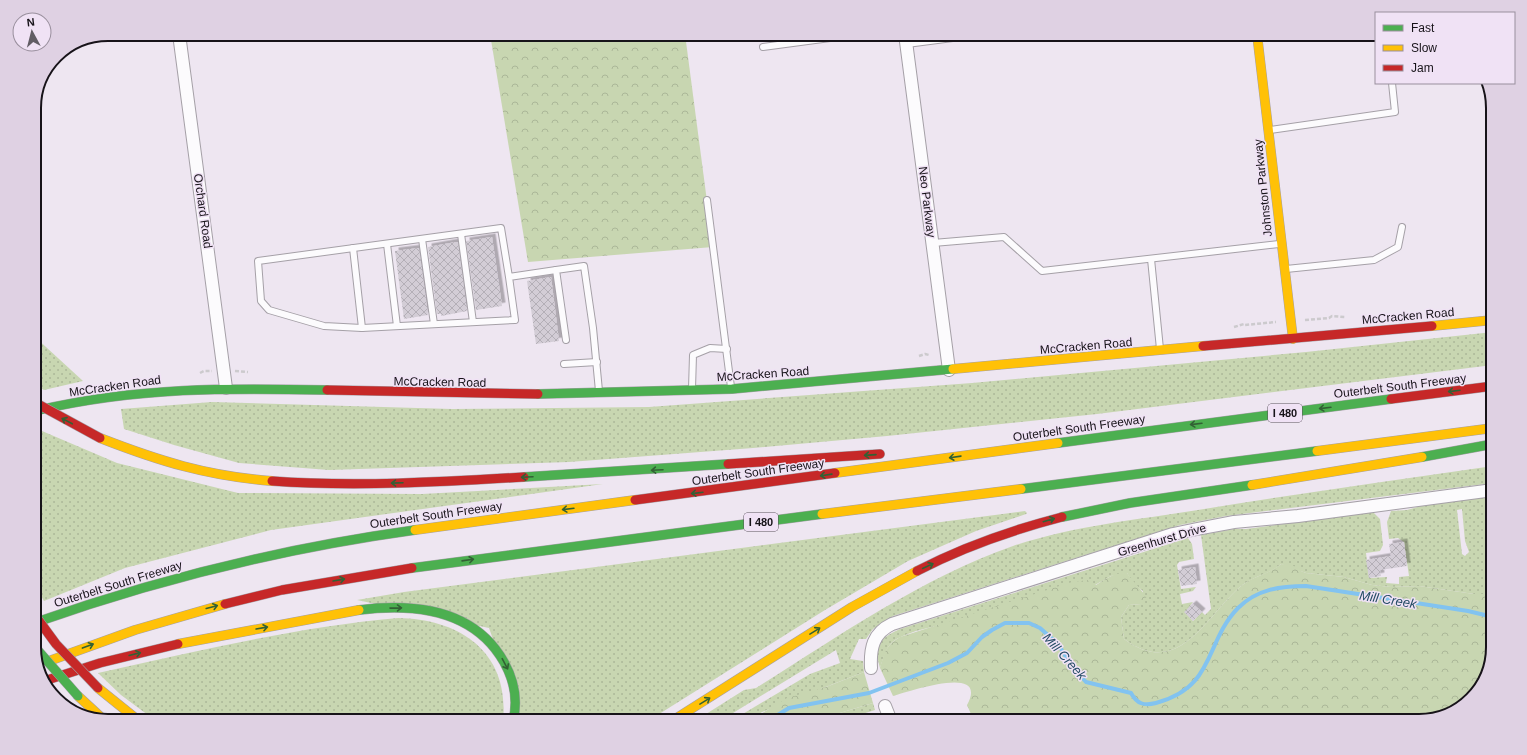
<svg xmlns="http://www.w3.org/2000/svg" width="1527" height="755" viewBox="0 0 1527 755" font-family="Helvetica,sans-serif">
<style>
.grass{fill:url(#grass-dots);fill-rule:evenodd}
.forest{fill:url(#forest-crowns)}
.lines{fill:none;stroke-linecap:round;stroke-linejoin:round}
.stream{stroke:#82c3f0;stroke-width:4}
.building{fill:url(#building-cross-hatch);filter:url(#shadow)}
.lane-casing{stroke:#a5a0a7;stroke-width:8}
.street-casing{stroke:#a5a0a7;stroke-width:14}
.fast-casing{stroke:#a5a0a7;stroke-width:10}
.slow-casing{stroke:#a5a0a7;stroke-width:10}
.jam-casing{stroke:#a5a0a7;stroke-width:10}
.path{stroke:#cccacd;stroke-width:2.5;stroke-dasharray:4 2;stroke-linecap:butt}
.lane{stroke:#fcfbfd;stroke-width:6}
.street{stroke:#fcfbfd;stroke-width:12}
.fast{stroke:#4caf50;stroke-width:9}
.slow{stroke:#ffc107;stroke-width:9}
.jam{stroke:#c62828;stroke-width:9}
.fast-bridge-casing{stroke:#a5a0a7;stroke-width:10;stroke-linecap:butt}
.jam-bridge-casing{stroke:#a5a0a7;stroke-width:10;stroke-linecap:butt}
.fast-bridge{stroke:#4caf50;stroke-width:9}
.jam-bridge{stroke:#c62828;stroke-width:9}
.oneway{stroke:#326134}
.labels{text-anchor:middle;stroke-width:3;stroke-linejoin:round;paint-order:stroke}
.shield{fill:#f0e2f5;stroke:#58515b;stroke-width:1}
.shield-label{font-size:11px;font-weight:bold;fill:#171319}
.street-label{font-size:12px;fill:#171319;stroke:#f0e2f5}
.water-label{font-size:13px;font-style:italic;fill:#244c65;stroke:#f0e2f5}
.rim{fill:none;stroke:#171319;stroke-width:2}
</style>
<defs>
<pattern id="grass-dots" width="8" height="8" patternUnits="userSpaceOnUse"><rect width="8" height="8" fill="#c8d6b1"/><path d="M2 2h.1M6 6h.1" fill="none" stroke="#abb798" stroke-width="1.8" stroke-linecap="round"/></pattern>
<pattern id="forest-crowns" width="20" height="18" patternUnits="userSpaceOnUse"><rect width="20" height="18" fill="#c8d6b1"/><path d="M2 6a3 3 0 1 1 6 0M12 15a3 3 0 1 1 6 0" fill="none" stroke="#abb798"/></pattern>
<pattern id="building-cross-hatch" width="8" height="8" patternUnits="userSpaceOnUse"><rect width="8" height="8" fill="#d3cdd6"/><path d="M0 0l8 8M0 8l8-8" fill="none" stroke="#b4afb7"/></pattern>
<filter id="shadow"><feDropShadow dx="3.5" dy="-3.5" stdDeviation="0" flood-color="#0004"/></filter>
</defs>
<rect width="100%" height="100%" fill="#eee6f1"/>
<g class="grass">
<polygon points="1493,332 1493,365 1097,414 887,436 753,448 569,462 329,470 239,463 174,445 124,429 121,409 212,402 452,409 649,407 972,383 1306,352"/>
<polygon points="34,336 83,381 44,390 34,384"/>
<polygon points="42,431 117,463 238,493 422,494 603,484 271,530 125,568 44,601 34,585 34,433"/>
<path d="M1493,466V483L1226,516L1180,525L893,616L873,629L866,639H859L850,659L863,661L864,672L762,712L749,721H731L810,674L840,663L836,650L720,721H695L744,690L756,688C839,636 920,579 1013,546C1073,526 1136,520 1198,510C1296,494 1395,480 1493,466Z"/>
<path d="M1493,495V594H1474L1419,586L1391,587L1372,585L1344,577L1306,573L1281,564C1270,574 1253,576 1241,586C1206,616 1179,680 1124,639L1121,617L1129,605L1141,604L1143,591L1133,583L1127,573L1111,576L1095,585L916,631C889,641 889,641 880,668C873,645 880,638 900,629L1188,538L1192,544L1194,559L1179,562L1177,565L1181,589L1196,587L1193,591L1180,594L1182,604L1193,602L1185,612L1193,621L1202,612L1205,615L1211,609L1201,535L1234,529H1246L1373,512L1380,519L1383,545L1380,551L1366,553L1369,578L1387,577L1386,583L1399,584V577L1409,576L1404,542L1398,538L1389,539L1387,522L1391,511L1407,510L1421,506ZM1462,509L1465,541L1469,552L1465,556L1462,554L1457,510Z"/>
<polygon points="1025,511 1027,513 1026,514 976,531 908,561 825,610 648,721 522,721 489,628 357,600 404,592"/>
<path d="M398,618C461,619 510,653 503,721H156L121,695L98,673C197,651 297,627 398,618Z"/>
<polygon points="873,703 875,710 840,721 835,721 834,719 813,721"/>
</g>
<g class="forest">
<polygon points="490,34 685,34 713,247 528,262"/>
<path d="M1281,564L1299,567L1301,571L1306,573L1344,577L1372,585L1391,587L1419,586L1474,594H1493V647L1485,679L1460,709L1419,721H974L967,705C990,663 908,692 893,696L880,668C885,652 885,646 900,637L1072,582L1089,580L1096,585C1105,579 1115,572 1127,573C1133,582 1142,589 1147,599L1141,604L1129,605L1121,617L1124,639C1179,680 1206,616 1241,586C1253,576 1269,574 1281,564Z"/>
<polygon points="864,672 873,703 813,721 749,721 787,698 826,687"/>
</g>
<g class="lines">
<path class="stream" d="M768,721L789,708L869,693L948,663L967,653L982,637L992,630L1005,623H1029L1040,628L1058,644L1071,665L1086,682L1131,693C1137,704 1144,706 1156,703C1216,687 1204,643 1238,608C1257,589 1281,586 1306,586L1468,611L1493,617"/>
</g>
<g class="building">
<polygon points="492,237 502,306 476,310 466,241"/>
<polygon points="456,242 458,242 467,311 441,316 441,314 437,314 428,247"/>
<polygon points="419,248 428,315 404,319 395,251"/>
<polygon points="551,277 559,341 536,344 527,281"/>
<polygon points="1404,542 1407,566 1380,570 1381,576 1369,578 1366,560 1391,556 1389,544"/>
<polygon points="1195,567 1197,584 1181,586 1178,570"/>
<polygon points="1193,604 1202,612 1193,621 1184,612"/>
</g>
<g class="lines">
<g class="lane-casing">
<g id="lane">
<polyline points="907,44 983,34"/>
<polyline points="763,47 860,34"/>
<polyline points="1270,130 1395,112 1392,83"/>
<polyline points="707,200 731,387"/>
<polyline points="461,234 473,322"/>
<polyline points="422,239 434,324"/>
<polyline points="933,243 1004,237 1042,271 1279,244"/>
<polyline points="387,244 397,326"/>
<polyline points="353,248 362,328"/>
<polyline points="1151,259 1160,349"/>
<polyline points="1286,269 1374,260 1398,247 1402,227"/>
<polyline points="509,277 501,228 258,261 261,301 269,310 324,326 362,328 515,320 509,277 556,270"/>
<polyline points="566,340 556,270 584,266 593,328 599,391"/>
<polyline points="564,364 597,362"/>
<polyline points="692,389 693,355 710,348 727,349"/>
</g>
</g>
<g class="street-casing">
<g id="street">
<polyline points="179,34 226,388"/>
<polyline points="905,34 949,370"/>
<path d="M871,668C870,648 873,633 892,624L1173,534L1197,529L1234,522L1298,516L1493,490"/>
<polyline points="885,706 891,721"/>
</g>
</g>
<g class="fast-casing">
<g id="fast">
<polyline points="538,394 732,389 953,369"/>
<path d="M39,410C139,387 226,388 327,390"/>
<polyline points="1058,443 1391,399"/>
<polyline points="1422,457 1493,444"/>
<polyline points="524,477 728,464"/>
<polyline points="1021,489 1317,451"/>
<polyline points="1062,517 1130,503 1252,485"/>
<polyline points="412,568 822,514"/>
<path d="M359,610C414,603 474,609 504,662C514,680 518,701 513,721"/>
<path d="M34,623C158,579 285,548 415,530"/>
</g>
</g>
<g class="slow-casing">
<g id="slow">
<polyline points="1257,34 1293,339"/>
<polyline points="1432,326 1493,320"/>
<polyline points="953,369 1203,346"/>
<path d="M100,438C159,461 207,476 272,481"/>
<polyline points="1317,451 1493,428"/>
<polyline points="835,473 1058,443"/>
<polyline points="1252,485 1422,457"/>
<polyline points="822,514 1021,489"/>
<polyline points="415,530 635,500"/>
<polyline points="178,644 359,610"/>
<polyline points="49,661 135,630 225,604"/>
<polyline points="98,688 139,721"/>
<polyline points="78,696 104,720"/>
<polyline points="672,721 852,607 917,571"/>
</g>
</g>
<g class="jam-casing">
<g id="jam">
<polyline points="1203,346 1432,326"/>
<polyline points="327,390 538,394"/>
<polyline points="1391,399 1493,386"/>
<polyline points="728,464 880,454"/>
<path d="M272,481C353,487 442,482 524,477"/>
<polyline points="635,500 835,473"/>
<path d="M917,571C963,547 1012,530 1062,517"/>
<polyline points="225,604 282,590 412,568"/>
<polyline points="44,681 100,663 178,644"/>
</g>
</g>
<g class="path">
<polyline points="1305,320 1329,318 1332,316 1345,317"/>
<polyline points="1234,327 1244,324 1245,325 1276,322"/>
<polyline points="919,356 925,354 929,355"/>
<polyline points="235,371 248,372"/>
<polyline points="200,373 204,371 212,371"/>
</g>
<use href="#lane" class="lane"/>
<use href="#street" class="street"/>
<use href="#fast" class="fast"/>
<use href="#slow" class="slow"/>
<use href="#jam" class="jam"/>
<g class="fast-bridge-casing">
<polyline id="fast-bridge" points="34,646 78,696"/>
</g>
<g class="jam-bridge-casing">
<g id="jam-bridge">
<polyline points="34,402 100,438"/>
<polyline points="34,614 56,644 98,688"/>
</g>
</g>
<use href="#fast-bridge" class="fast-bridge"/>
<use href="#jam-bridge" class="jam-bridge"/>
</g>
<defs><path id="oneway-shaft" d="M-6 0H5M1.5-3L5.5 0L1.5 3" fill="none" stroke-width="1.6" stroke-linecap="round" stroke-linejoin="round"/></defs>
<g class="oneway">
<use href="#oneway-shaft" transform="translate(1454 391) rotate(173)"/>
<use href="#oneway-shaft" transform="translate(1325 408) rotate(173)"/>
<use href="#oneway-shaft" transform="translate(67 421) rotate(-152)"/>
<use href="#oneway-shaft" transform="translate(1196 424) rotate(173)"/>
<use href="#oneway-shaft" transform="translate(870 455) rotate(176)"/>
<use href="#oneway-shaft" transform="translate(955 457) rotate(172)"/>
<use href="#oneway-shaft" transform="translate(657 470) rotate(177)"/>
<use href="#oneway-shaft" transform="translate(826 475) rotate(172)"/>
<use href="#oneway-shaft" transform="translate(527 477) rotate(177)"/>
<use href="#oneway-shaft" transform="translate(397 483) rotate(178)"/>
<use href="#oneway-shaft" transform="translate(697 493) rotate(173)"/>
<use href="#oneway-shaft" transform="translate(568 509) rotate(173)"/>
<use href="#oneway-shaft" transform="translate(1049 520) rotate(-16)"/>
<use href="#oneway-shaft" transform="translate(468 560) rotate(-8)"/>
<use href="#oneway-shaft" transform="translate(928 566) rotate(-25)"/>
<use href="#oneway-shaft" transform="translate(339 580) rotate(-10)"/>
<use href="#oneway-shaft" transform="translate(212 607) rotate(-15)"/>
<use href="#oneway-shaft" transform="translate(396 608) rotate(-1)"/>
<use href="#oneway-shaft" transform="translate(262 628) rotate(-10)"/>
<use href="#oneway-shaft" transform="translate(815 631) rotate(-32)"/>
<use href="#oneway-shaft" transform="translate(88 646) rotate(-20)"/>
<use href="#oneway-shaft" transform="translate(135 654) rotate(-14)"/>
<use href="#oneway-shaft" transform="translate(505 664) rotate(62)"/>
<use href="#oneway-shaft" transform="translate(705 701) rotate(-32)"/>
</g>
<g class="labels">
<g class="shield">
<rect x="1268" y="404" width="34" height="18" rx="3"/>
<rect x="744" y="513" width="34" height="18" rx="3"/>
</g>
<g class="shield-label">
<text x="1285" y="417">I 480</text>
<text x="761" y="526">I 480</text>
</g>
<g class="street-label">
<text transform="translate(1263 188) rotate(-96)" y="4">Johnston Parkway</text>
<text transform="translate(927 202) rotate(83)" y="4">Neo Parkway</text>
<text transform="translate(203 211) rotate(82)" y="4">Orchard Road</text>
<text transform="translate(1408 316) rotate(-5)" y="4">McCracken Road</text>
<text transform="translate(1086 346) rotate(-5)" y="4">McCracken Road</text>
<text transform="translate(763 374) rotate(-4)" y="4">McCracken Road</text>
<text transform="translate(440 382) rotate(1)" y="4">McCracken Road</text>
<text transform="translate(115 386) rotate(-8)" y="4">McCracken Road</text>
<text transform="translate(1400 386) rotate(-7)" y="4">Outerbelt South Freeway</text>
<text transform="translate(1079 428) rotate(-8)" y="4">Outerbelt South Freeway</text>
<text transform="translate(758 472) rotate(-8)" y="4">Outerbelt South Freeway</text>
<text transform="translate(436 515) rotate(-8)" y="4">Outerbelt South Freeway</text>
<text transform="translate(1162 540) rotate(-16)" y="4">Greenhurst Drive</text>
<text transform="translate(118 584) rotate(-17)" y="4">Outerbelt South Freeway</text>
</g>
<g class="water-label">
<text transform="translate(1388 599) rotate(9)" y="5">Mill Creek</text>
<text transform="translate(1065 656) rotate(48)" y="5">Mill Creek</text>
</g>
</g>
<path d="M0 0H1527V755H0ZM108 41H1419A67 67 0 0 1 1486 108V647A67 67 0 0 1 1419 714H108A67 67 0 0 1 41 647V108A67 67 0 0 1 108 41Z" fill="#dfd1e3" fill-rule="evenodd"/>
<path class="rim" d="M108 41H1419A67 67 0 0 1 1486 108V647A67 67 0 0 1 1419 714H108A67 67 0 0 1 41 647V108A67 67 0 0 1 108 41Z"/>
<rect x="1375" y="12" width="140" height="72" fill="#f0e2f5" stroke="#998f9d"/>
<rect x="1383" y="25" width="20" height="6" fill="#4caf50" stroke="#998f9d"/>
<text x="1411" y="32" font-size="12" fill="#171319">Fast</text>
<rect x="1383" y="45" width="20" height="6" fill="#ffc107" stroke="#998f9d"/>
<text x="1411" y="52" font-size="12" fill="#171319">Slow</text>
<rect x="1383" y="65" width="20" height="6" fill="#c62828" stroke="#998f9d"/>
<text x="1411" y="72" font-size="12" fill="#171319">Jam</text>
<g transform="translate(32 32) rotate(353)"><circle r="19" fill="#f0e2f5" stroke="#998f9d"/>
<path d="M0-3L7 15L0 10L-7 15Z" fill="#625d65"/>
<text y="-6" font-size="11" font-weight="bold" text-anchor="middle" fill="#171319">N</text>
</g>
</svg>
